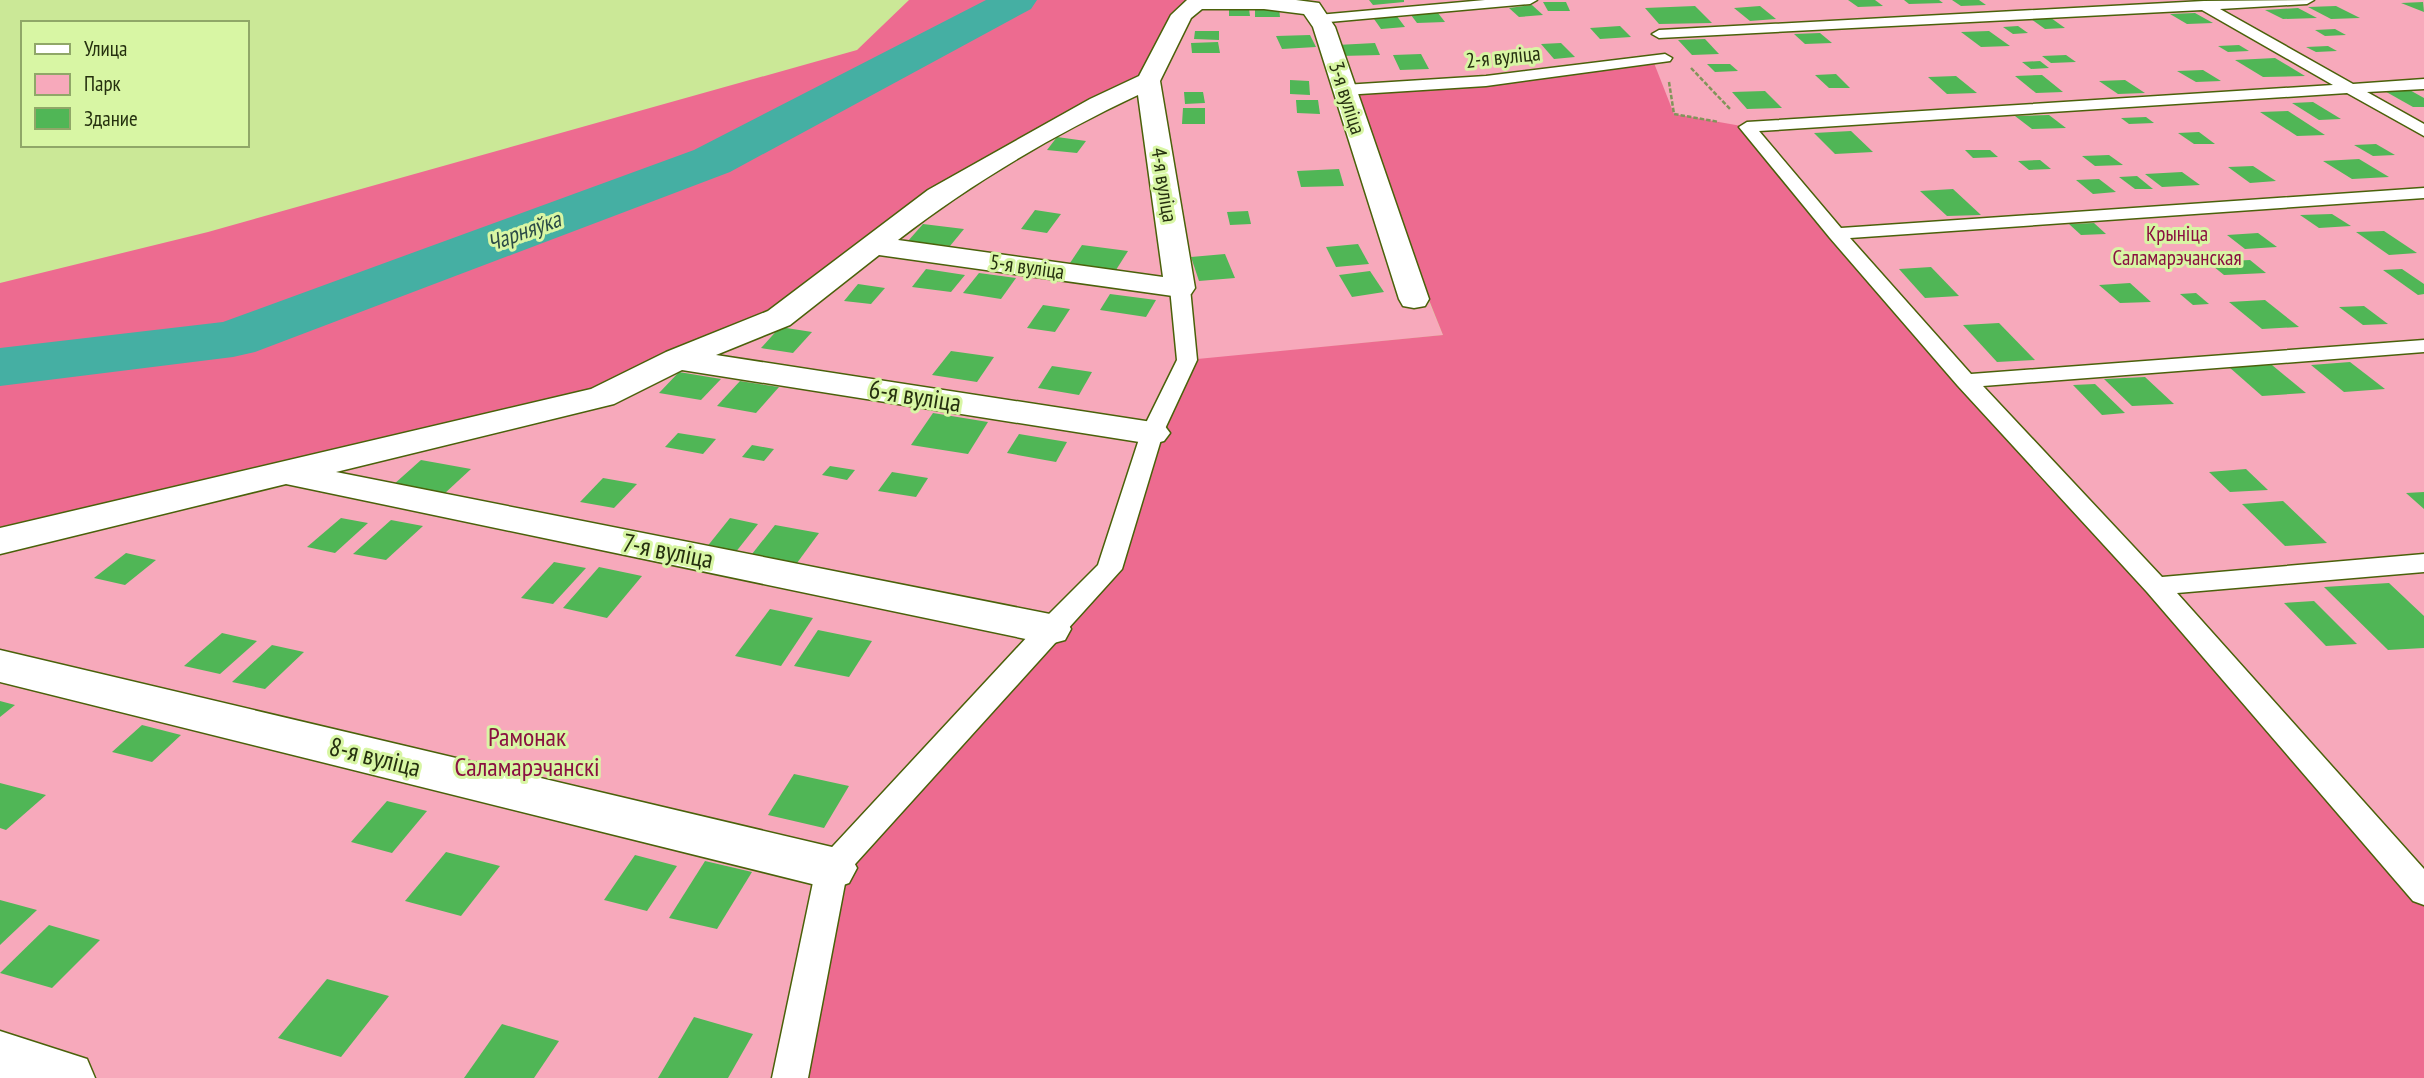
<svg xmlns="http://www.w3.org/2000/svg" width="2424" height="1078" viewBox="0 0 2424 1078" font-family="'PT Sans Narrow',sans-serif">
<style>
.green{fill:#f7a9bb}
.forest{fill:#ed6b90}
.lines{fill:none;stroke-linecap:round;stroke-linejoin:round}
.river{fill:#45afa3;fill-rule:evenodd}
.building{fill:#50b656}
.service-casing{stroke:#4a610a;stroke-width:3}
.minor-casing{stroke:#4a610a;stroke-width:3}
.path{stroke:#80955a;stroke-width:2.5;stroke-dasharray:4.5 2;stroke-linecap:butt}
.service{fill:#fff;fill-rule:evenodd}
.minor{fill:#fff;fill-rule:evenodd}
.labels{text-anchor:middle;stroke-width:6;stroke-linejoin:round;paint-order:stroke}
.far-street-label{font-size:21px;fill:#25300f;stroke:#d8f6a4}
.far-park-label{font-size:21px;fill:#8a1141;stroke:#d8f6a4}
.far-water-label{font-size:23px;font-style:italic;fill:#2b4b47;stroke:#d8f6a4}
.street-label{font-size:26px;fill:#25300f;stroke:#d8f6a4}
.park-label{font-size:26px;fill:#8a1141;stroke:#d8f6a4}
</style>
<rect width="100%" height="100%" fill="#cbe897"/>
<polygon class="green" points="1200,0 2424,0 2424,890 1748,128 1674,114 1382,188 1443,335 1187,361 1109,569 786,1078 0,1078 0,541"/>
<g class="forest">
<polygon points="909,0 1200,0 1148,81 938,196 779,318 602,397 0,541 0,283 208,232 857,50"/>
<polygon points="1654,63 1674,114 1747,127 2424,891 2424,1078 790,1078 832,868 1109,569 1187,360 1443,335 1345,91"/>
</g>
<g class="lines">
<polygon class="river" points="986,0 1037,0 1031,9 730,172 255,352 233,357 0,386 0,348 223,322 694,150"/>
</g>
<g class="building">
<polygon points="1369,0 1404,0 1404,2 1373,5"/>
<polygon points="1848,0 1875,0 1883,6 1858,7"/>
<polygon points="1904,0 1939,0 1943,3 1909,4"/>
<polygon points="1952,0 1979,0 1986,5 1961,6"/>
<polygon points="1543,2 1566,2 1570,11 1548,11"/>
<polygon points="2423,2 2424,12 2401,3"/>
<polygon points="1532,5 1543,15 1519,17 1509,8"/>
<polygon points="1695,6 1712,23 1659,24 1645,8"/>
<polygon points="1760,6 1776,19 1750,21 1734,8"/>
<polygon points="2336,6 2360,18 2331,19 2308,7"/>
<polygon points="1255,8 1279,8 1280,17 1255,17"/>
<polygon points="2298,8 2317,18 2283,19 2265,10"/>
<polygon points="1229,9 1249,9 1250,16 1229,16"/>
<polygon points="1438,13 1445,22 1417,23 1411,15"/>
<polygon points="2195,13 2213,23 2187,24 2170,14"/>
<polygon points="1396,15 1405,27 1381,29 1372,16"/>
<polygon points="2051,18 2065,28 2045,29 2031,19"/>
<polygon points="1620,26 1631,37 1600,39 1590,28"/>
<polygon points="2018,26 2028,33 2013,34 2003,27"/>
<polygon points="2335,29 2346,35 2325,36 2315,30"/>
<polygon points="1195,31 1219,31 1219,40 1194,39"/>
<polygon points="1989,31 2010,46 1981,47 1961,32"/>
<polygon points="1820,33 1832,43 1805,44 1794,34"/>
<polygon points="1310,35 1316,47 1282,49 1276,36"/>
<polygon points="1705,39 1719,54 1692,55 1678,40"/>
<polygon points="1218,42 1220,53 1192,53 1191,43"/>
<polygon points="1375,43 1380,55 1341,56 1337,45"/>
<polygon points="1561,43 1575,57 1554,59 1541,44"/>
<polygon points="2239,45 2249,51 2228,52 2218,46"/>
<polygon points="2328,46 2337,51 2316,52 2306,47"/>
<polygon points="1421,54 1429,69 1400,70 1393,55"/>
<polygon points="2066,55 2076,62 2051,63 2042,56"/>
<polygon points="2275,58 2305,76 2263,77 2235,60"/>
<polygon points="2040,61 2049,68 2031,69 2022,62"/>
<polygon points="1707,64 1730,64 1738,71 1715,72"/>
<polygon points="2203,70 2221,81 2196,82 2177,71"/>
<polygon points="1836,74 1850,88 1829,88 1815,75"/>
<polygon points="2042,75 2063,92 2036,93 2015,76"/>
<polygon points="1956,76 1977,93 1947,94 1928,77"/>
<polygon points="1290,80 1309,81 1310,95 1290,94"/>
<polygon points="2125,80 2145,93 2118,94 2099,81"/>
<polygon points="2406,88 2424,98 2424,107 2413,107 2381,89"/>
<polygon points="1765,91 1782,108 1747,109 1732,92"/>
<polygon points="1184,92 1203,92 1205,103 1185,104"/>
<polygon points="1296,100 1318,100 1320,114 1297,113"/>
<polygon points="2313,102 2341,119 2319,120 2292,103"/>
<polygon points="1183,108 1205,108 1205,124 1182,124"/>
<polygon points="2288,111 2325,135 2297,136 2260,112"/>
<polygon points="2049,115 2066,128 2032,129 2015,116"/>
<polygon points="2146,117 2154,123 2129,124 2121,118"/>
<polygon points="1851,131 1873,152 1835,154 1814,133"/>
<polygon points="2199,132 2215,144 2194,144 2178,133"/>
<polygon points="1057,137 1086,141 1077,153 1047,150"/>
<polygon points="2376,144 2395,155 2373,156 2354,145"/>
<polygon points="1965,150 1990,150 1998,157 1973,158"/>
<polygon points="2109,155 2123,165 2095,166 2082,156"/>
<polygon points="2359,159 2389,177 2352,179 2323,161"/>
<polygon points="2040,160 2051,169 2029,170 2018,161"/>
<polygon points="2253,166 2276,181 2250,183 2228,167"/>
<polygon points="1339,169 1344,186 1301,187 1297,171"/>
<polygon points="2182,172 2200,185 2162,187 2145,174"/>
<polygon points="2137,176 2153,189 2135,189 2119,177"/>
<polygon points="2099,179 2116,192 2093,194 2076,180"/>
<polygon points="1953,189 1981,215 1947,216 1920,191"/>
<polygon points="1035,210 1061,214 1047,233 1021,229"/>
<polygon points="1248,211 1251,224 1230,225 1227,212"/>
<polygon points="2332,214 2351,226 2319,228 2300,215"/>
<polygon points="2094,223 2106,234 2081,235 2069,224"/>
<polygon points="923,224 964,229 950,246 908,241"/>
<polygon points="2384,231 2417,253 2389,255 2356,232"/>
<polygon points="2258,233 2277,247 2245,249 2227,235"/>
<polygon points="1358,244 1369,264 1336,267 1326,247"/>
<polygon points="1082,245 1128,251 1116,270 1070,263"/>
<polygon points="1225,254 1235,278 1199,281 1191,257"/>
<polygon points="2250,260 2266,273 2224,275 2208,262"/>
<polygon points="1931,267 1959,296 1925,298 1899,269"/>
<polygon points="926,269 965,275 951,292 912,287"/>
<polygon points="2402,269 2424,284 2424,294 2418,295 2383,270"/>
<polygon points="1370,271 1384,292 1352,297 1339,275"/>
<polygon points="979,273 1016,278 1001,299 963,293"/>
<polygon points="2130,283 2151,302 2120,303 2099,285"/>
<polygon points="858,284 885,288 871,304 844,301"/>
<polygon points="2196,293 2209,304 2193,305 2180,294"/>
<polygon points="1110,294 1156,300 1146,317 1100,310"/>
<polygon points="2265,300 2299,327 2262,329 2229,302"/>
<polygon points="1043,305 1070,309 1055,332 1027,328"/>
<polygon points="2364,306 2388,324 2363,325 2339,307"/>
<polygon points="1999,323 2035,360 1997,362 1963,325"/>
<polygon points="780,327 812,332 793,353 761,348"/>
<polygon points="951,351 994,357 977,382 932,375"/>
<polygon points="2350,362 2385,389 2344,392 2311,365"/>
<polygon points="2272,365 2306,393 2262,396 2229,367"/>
<polygon points="1052,366 1092,372 1079,395 1038,388"/>
<polygon points="679,372 721,379 701,400 659,393"/>
<polygon points="2145,377 2174,404 2132,406 2104,379"/>
<polygon points="740,381 779,387 756,413 717,406"/>
<polygon points="2095,384 2125,413 2102,415 2073,385"/>
<polygon points="933,413 988,422 968,454 911,445"/>
<polygon points="678,433 716,439 703,454 665,447"/>
<polygon points="1019,434 1067,442 1056,462 1007,453"/>
<polygon points="752,445 774,449 764,461 742,457"/>
<polygon points="421,460 471,469 444,494 393,485"/>
<polygon points="830,466 855,470 847,480 822,475"/>
<polygon points="2246,469 2268,490 2230,492 2209,472"/>
<polygon points="892,472 928,478 916,497 878,491"/>
<polygon points="603,478 637,484 614,508 580,502"/>
<polygon points="2424,492 2424,509 2406,493"/>
<polygon points="2283,501 2327,543 2285,546 2242,504"/>
<polygon points="341,518 368,523 335,553 307,547"/>
<polygon points="730,518 758,524 735,553 706,548"/>
<polygon points="391,520 423,526 386,560 353,554"/>
<polygon points="775,525 819,533 797,563 752,554"/>
<polygon points="126,553 156,560 125,585 94,578"/>
<polygon points="554,562 586,568 553,604 521,598"/>
<polygon points="599,567 642,576 607,618 563,608"/>
<polygon points="2389,583 2424,616 2424,648 2388,650 2324,587"/>
<polygon points="2314,601 2357,644 2326,646 2284,603"/>
<polygon points="770,609 813,618 781,666 735,656"/>
<polygon points="818,630 872,641 849,677 794,666"/>
<polygon points="222,633 257,641 220,674 184,666"/>
<polygon points="272,645 304,652 265,689 232,682"/>
<polygon points="0,701 15,705 0,717"/>
<polygon points="142,725 181,735 152,762 112,752"/>
<polygon points="794,774 849,786 824,828 768,815"/>
<polygon points="0,783 46,795 6,830 0,828"/>
<polygon points="387,801 427,811 392,853 351,842"/>
<polygon points="446,852 500,866 461,916 405,901"/>
<polygon points="635,855 677,866 647,911 604,900"/>
<polygon points="705,861 752,872 717,929 669,918"/>
<polygon points="0,900 37,910 0,945"/>
<polygon points="49,925 100,940 52,988 0,973"/>
<polygon points="327,979 389,996 341,1057 278,1038"/>
<polygon points="694,1017 753,1034 728,1078 658,1078"/>
<polygon points="502,1024 559,1041 534,1078 464,1078"/>
</g>
<g class="lines">
<g class="service-casing">
<g id="service">
<polygon points="1485,0 1537,0 1530,4 1318,23 1311,19 1318,15"/>
<polygon points="2314,0 2307,4 2220,9 2353,84 2424,79 2424,89 2367,92 2424,124 2424,136 2347,93 1759,131 1841,228 2424,188 2424,198 1850,238 1971,374 2424,340 2424,352 1983,386 2162,577 2424,554 2424,572 2177,593 2424,869 2424,905 2413,901 2147,592 1958,386 1830,238 1739,127 1747,122 2333,85 2202,10 1659,38 1652,34 1659,30 2204,1"/>
<polygon points="1665,54 1672,58 1670,61 1486,86 1344,95 1336,90 1344,85 1486,76"/>
<polygon points="1180,282 1190,288 1197,360 1163,433 1122,569 847,873 808,1078 772,1078 816,868 821,859 1041,622 1098,565 1141,433 1177,360 1170,288"/>
</g>
</g>
<g class="minor-casing">
<g id="minor">
<path d="M1187,0H1296L1319,3L1335,27L1429,299L1425,306L1414,308L1403,306L1399,299L1313,27L1304,14L1264,9H1202L1191,18L1160,81L1195,288L1191,294L1180,297L879,255L790,325L716,355L1152,422L1164,425L1170,433L1164,441L1152,444L682,370L614,404L336,472L1050,614L1065,618L1071,629L1065,640L1050,644L286,484L0,554V528L591,389L666,352L768,311L928,190L1090,99L1139,76L1171,15ZM1138,95L1163,277L898,240C970,184 1055,134 1138,95Z"/>
<polygon points="0,650 832,847 849,853 857,868 849,883 832,889 0,682"/>
<polygon points="0,1031 87,1059 95,1078 0,1078"/>
</g>
</g>
<g class="path">
<polyline points="1691,68 1731,110"/>
<polyline points="1669,82 1674,114 1719,122"/>
</g>
<use href="#service" class="service"/>
<use href="#minor" class="minor"/>
</g>
<g class="labels">
<g class="far-street-label">
<text transform="translate(1503 57) rotate(-6)" y="7">2-я вуліца</text>
<text transform="translate(1347 98) rotate(72)" y="7">3-я вуліца</text>
<text transform="translate(1164 185) rotate(81)" y="7">4-я вуліца</text>
<text transform="translate(1027 267) rotate(8)" y="7">5-я вуліца</text>
</g>
<g class="far-park-label">
<text x="2177" y="241">Крыніца<tspan x="2177" dy="24">Саламарэчанская</tspan></text>
</g>
<g class="far-water-label">
<text transform="translate(524 231) rotate(-20)" y="8">Чарняўка</text>
</g>
<g class="street-label">
<text transform="translate(915 396) rotate(9)" y="9">6-я вуліца</text>
<text transform="translate(668 551) rotate(11)" y="9">7-я вуліца</text>
<text transform="translate(375 757) rotate(14)" y="9">8-я вуліца</text>
</g>
<g class="park-label">
<text x="527" y="746">Рамонак<tspan x="527" dy="30">Саламарэчанскі</tspan></text>
</g>
</g>
<rect x="21" y="21" width="228" height="126" fill="#d8f6a4" stroke="#90a768" stroke-width="2"/>
<rect x="35" y="44" width="35" height="10" fill="#ffffff" stroke="#90a768" stroke-width="2"/>
<text x="84" y="56" font-size="21" fill="#25300f">Улица</text>
<rect x="35" y="74" width="35" height="21" fill="#f7a9bb" stroke="#90a768" stroke-width="2"/>
<text x="84" y="91" font-size="21" fill="#25300f">Парк</text>
<rect x="35" y="108" width="35" height="21" fill="#50b656" stroke="#90a768" stroke-width="2"/>
<text x="84" y="126" font-size="21" fill="#25300f">Здание</text>
</svg>
